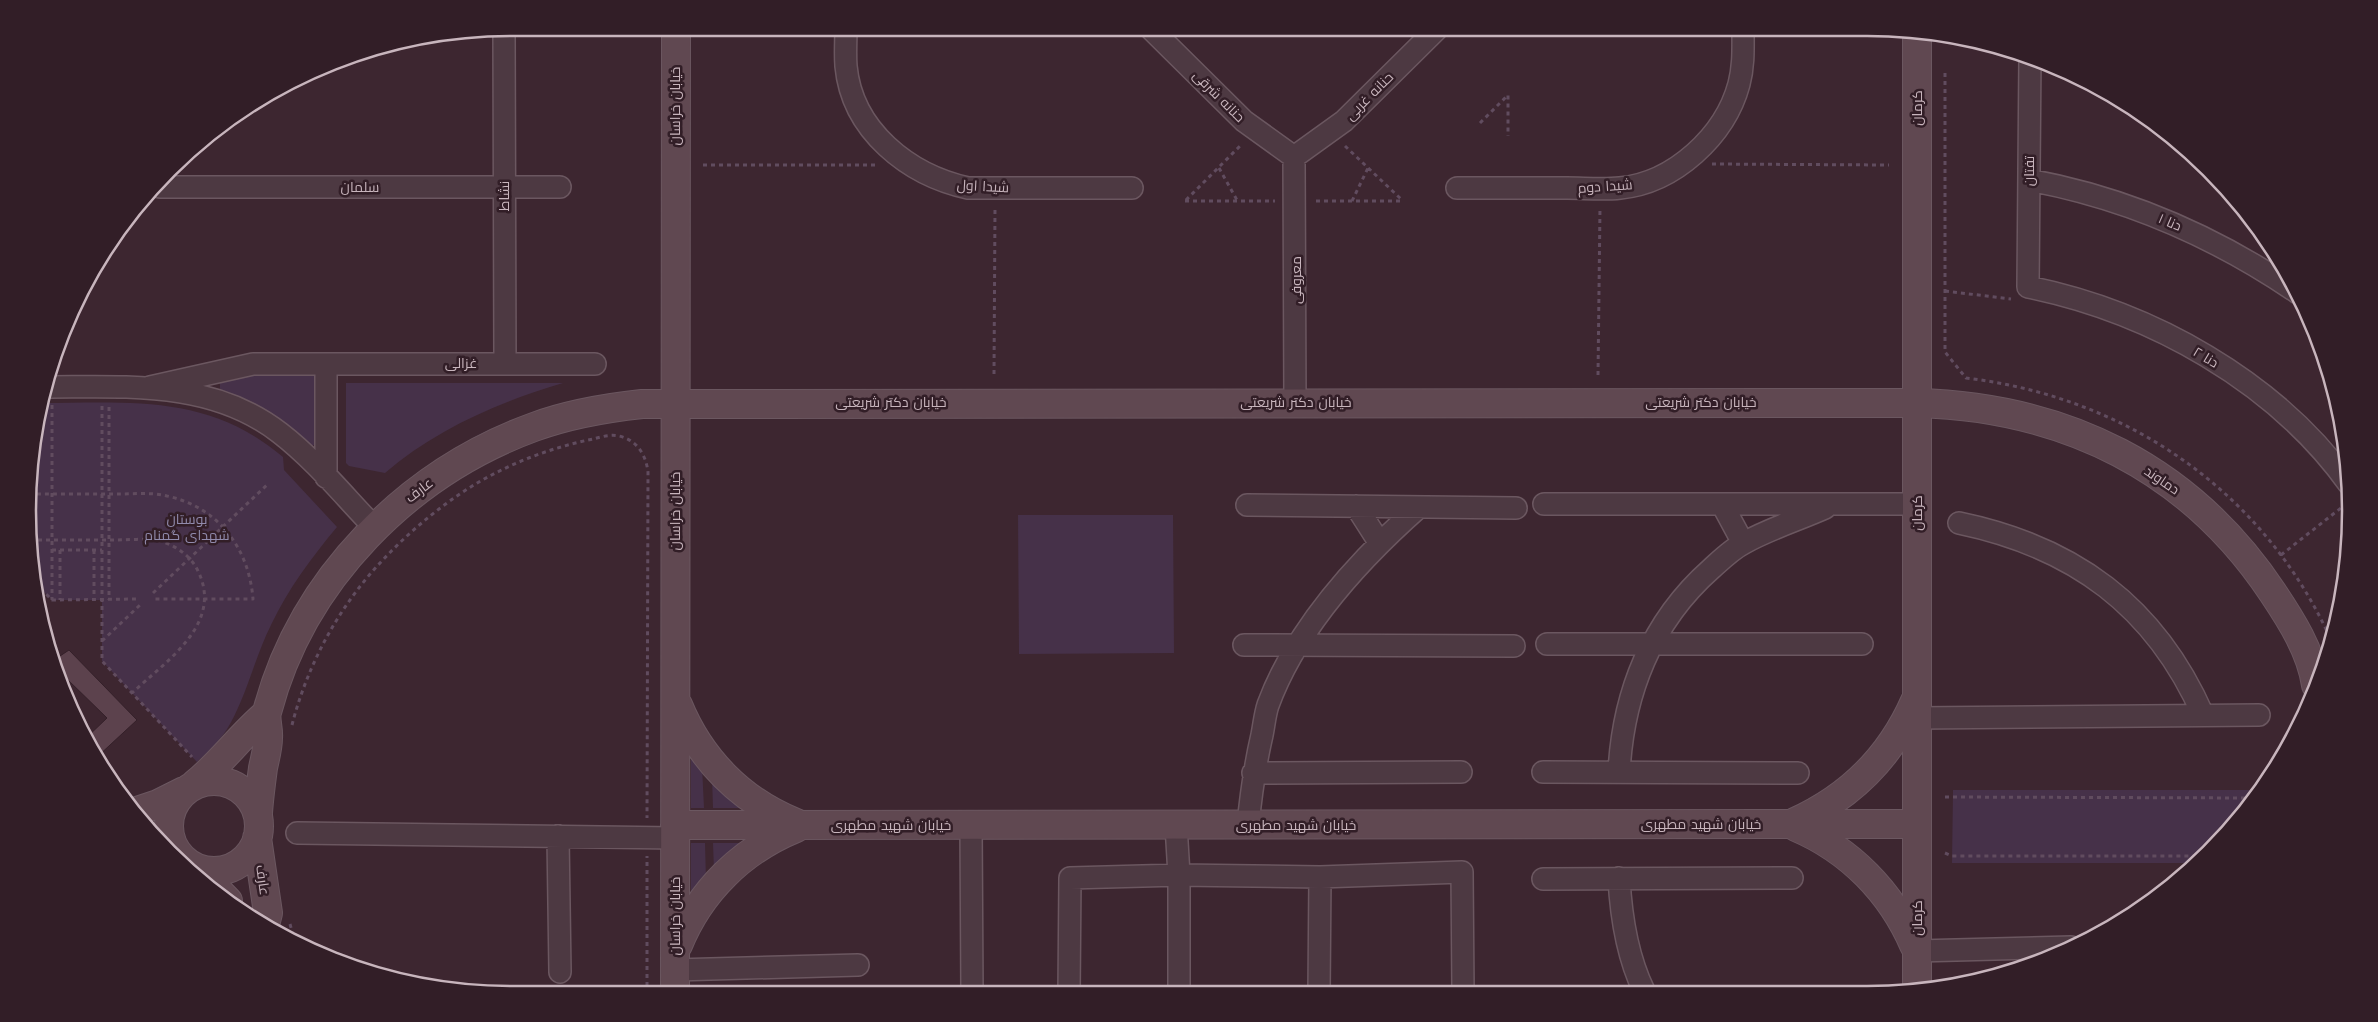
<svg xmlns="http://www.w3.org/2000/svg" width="2378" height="1022" font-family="'Work Sans',Cairo,sans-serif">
<rect width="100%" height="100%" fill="#3d2630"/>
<path fill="#463149" d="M 254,372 L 320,372 L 317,444 L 311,446 L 220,390 L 220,380 Z
M 346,383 L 563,383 C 499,402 436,429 385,473 L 349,466 L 346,463 Z
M 41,403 C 132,403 209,394 283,457 L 284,470 L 337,527 C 312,557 288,589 271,625 C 255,657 247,694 230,724 C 222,739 209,751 197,762 L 102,661 L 102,600 L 52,600 L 35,583 L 28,511 L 37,417 Z
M 1018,515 L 1173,515 L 1174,653 L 1019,654 Z
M 691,749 L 702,766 L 704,808 L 691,808 Z
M 712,777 L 753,808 L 713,808 Z
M 1953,790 L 2259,790 L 2191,863 L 1952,863 Z
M 691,843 L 705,843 L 706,880 L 691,902 Z
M 713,843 L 753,843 L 714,871 Z"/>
<path fill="#5c424d" stroke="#342029" d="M 69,650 L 137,720 L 96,758 L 85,739 L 107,718 L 68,680 L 61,686 L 52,655 L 54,660 Z"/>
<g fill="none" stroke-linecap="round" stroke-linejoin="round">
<defs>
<path id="street" d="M 846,28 C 846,40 845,53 846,66 C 852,131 909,175 968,188 L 1132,188
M 1150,28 L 1244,121 L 1294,157
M 504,29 L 505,363
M 2030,56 L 2028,287 C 2151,312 2275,381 2349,484
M 1294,157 L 1295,402
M 1294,157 L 1344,121 L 1438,28
M 2029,180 C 2127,198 2216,237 2298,293
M 160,187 L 560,187
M 1457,188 C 1493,188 1530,188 1567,188 C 1584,188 1602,190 1620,188 C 1674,183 1725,136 1739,84 C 1744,65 1743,47 1743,28
M 46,387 C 127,387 212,380 280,433 C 315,460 344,496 375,528
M 150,387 L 253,364 L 595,364
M 326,477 L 326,364
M 1544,504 L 1917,504
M 1722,504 L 1743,543
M 1247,505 L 1516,508
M 1356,506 L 1379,542
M 1959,523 C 2074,547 2155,606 2203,715
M 1547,644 L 1862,644
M 1244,645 L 1514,646
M 1917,718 L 2259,715
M 1543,772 L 1798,773
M 1619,772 C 1623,694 1651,622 1711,569 C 1721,560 1732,549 1744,543 C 1769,529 1798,520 1825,508
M 1253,773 L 1461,772
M 971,825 L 972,993
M 1176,825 L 1179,875 L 1320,877 L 1462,872 L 1463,992
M 1248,825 C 1251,794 1255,765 1262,735 C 1264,725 1265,714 1268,705 C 1296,629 1359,560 1419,507
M 297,833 L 675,838
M 558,836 L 560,972
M 1619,878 C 1621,917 1627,956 1644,991
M 1543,879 L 1792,878
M 1917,951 L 2071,947
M 675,970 L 858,965
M 1319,992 L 1320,877
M 1069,993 L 1070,878 L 1179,875 L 1179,993"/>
<path id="secondary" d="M 678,705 C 700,759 741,801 796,823
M169 826a45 45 0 1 1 90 0a45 45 0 1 1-90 0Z
M 195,784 C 221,763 240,736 266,714
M 134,812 L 158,804 L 184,791
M 258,813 C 259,798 261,783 263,768 C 265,758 268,748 268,738 C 269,729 265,720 267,712 C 302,579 408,473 534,427 C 569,414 605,408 642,404 L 1917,403 C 2065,407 2190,468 2273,593 C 2291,620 2311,651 2316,685
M 1795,822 C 1850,797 1891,756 1915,701
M 675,825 L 1917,824
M 1796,827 C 1850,850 1891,892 1914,945
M 257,838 L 268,913 L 266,921
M 195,867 L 228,901
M 678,945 C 700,891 742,850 796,828
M 1917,990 L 1917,36
M 675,994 L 676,28"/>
</defs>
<use href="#street" stroke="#6b5760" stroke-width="24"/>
<use href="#secondary" stroke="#6b5760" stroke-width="30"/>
<path stroke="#614c5f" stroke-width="3" stroke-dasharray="4 4" stroke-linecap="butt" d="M 1945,73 L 1945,352 L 1966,378 C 2126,397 2264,491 2331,640
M 1480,123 L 1508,95 L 1508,136
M 1345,146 L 1402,200
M 1712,164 L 1889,165
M 703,165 L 878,165
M 1219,168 L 1237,200
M 1186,200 L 1242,144
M 1185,201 L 1275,201
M 1316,201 L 1402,201
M 1352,201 L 1368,168
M 1945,291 L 2011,299
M 994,374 L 995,208
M 1598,375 L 1600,207
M 52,405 L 52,600
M 102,406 L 102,661 L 192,757
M 109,407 L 109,600
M 29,494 C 58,494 88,494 117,494 C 133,494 151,492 167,496 C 218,507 249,548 253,599 L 155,599
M 30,540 C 58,540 86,540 114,540 C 129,540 145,538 160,541 C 175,545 191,556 198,571 C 224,624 166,661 132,693
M 52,550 L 102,550
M 60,550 L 60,600
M 94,550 L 94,600
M 2281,555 L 2346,504
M 35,583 L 52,600 L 138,599
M 153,593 L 268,484
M 102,641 L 140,605
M 292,725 C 307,666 338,608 380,563 C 402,539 427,517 454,498 C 495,469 544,449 593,439 C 601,437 610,434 619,436 C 637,440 646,455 648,472 L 647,818
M 1945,797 L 2252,798
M 1945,853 L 1952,856 L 2198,856
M 290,924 L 293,935
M 647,994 L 647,856"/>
<use href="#street" stroke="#4d3942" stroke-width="21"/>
<use href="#secondary" stroke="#604851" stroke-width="28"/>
</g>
<g text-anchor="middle" stroke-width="5" stroke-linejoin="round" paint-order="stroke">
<g font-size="14" fill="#c8b5bd" stroke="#321e27">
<text transform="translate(1219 96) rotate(45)" y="5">حنانه شرقی</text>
<text transform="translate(1369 96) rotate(-45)" y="5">حنانه غربی</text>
<text transform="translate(675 106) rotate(-90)" y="5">خیابان خراسان</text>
<text transform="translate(1917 108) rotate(-90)" y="5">کرمان</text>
<text transform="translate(2029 171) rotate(-90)" y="5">تفتان</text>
<text transform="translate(983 186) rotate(3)" y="5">شیدا اول</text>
<text transform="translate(1605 186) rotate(-4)" y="5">شیدا دوم</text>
<text x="360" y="192">سلمان</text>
<text transform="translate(504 196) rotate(-90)" y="5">نشاط</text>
<text transform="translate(2170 222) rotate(23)" y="5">دنا ۱</text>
<text transform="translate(1296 280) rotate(-90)" y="5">معروفی</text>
<text transform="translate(2206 357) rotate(31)" y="5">دنا ۲</text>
<text x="461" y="368">غزالی</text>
<text x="891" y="407">خیابان دکتر شریعتی</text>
<text x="1296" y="407">خیابان دکتر شریعتی</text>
<text x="1701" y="407">خیابان دکتر شریعتی</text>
<text transform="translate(2162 480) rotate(34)" y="5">دماوند</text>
<text transform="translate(419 490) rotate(-38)" y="5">عارف</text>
<text transform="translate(675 511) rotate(-90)" y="5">خیابان خراسان</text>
<text transform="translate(1917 513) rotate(-90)" y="5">کرمان</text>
<text x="1701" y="829">خیابان شهید مطهری</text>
<text x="891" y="830">خیابان شهید مطهری</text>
<text x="1296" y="830">خیابان شهید مطهری</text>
<text transform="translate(263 880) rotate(82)" y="5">عارف</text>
<text transform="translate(675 916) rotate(-90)" y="5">خیابان خراسان</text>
<text transform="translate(1917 918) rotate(-90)" y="5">کرمان</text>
</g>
<g font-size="14" fill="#918bad" stroke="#321e27">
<text x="187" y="524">بوستان<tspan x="187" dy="16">شهدای گمنام</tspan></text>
</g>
</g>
<path d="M0 0H2378V1022H0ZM511 36H1867A475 475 0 0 1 2342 511V511A475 475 0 0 1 1867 986H511A475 475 0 0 1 36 511V511A475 475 0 0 1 511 36Z" fill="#321e27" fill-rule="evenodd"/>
<path fill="none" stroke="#c8b5bd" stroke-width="2.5" d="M511 36H1867A475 475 0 0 1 2342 511V511A475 475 0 0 1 1867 986H511A475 475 0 0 1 36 511V511A475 475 0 0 1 511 36Z"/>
</svg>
